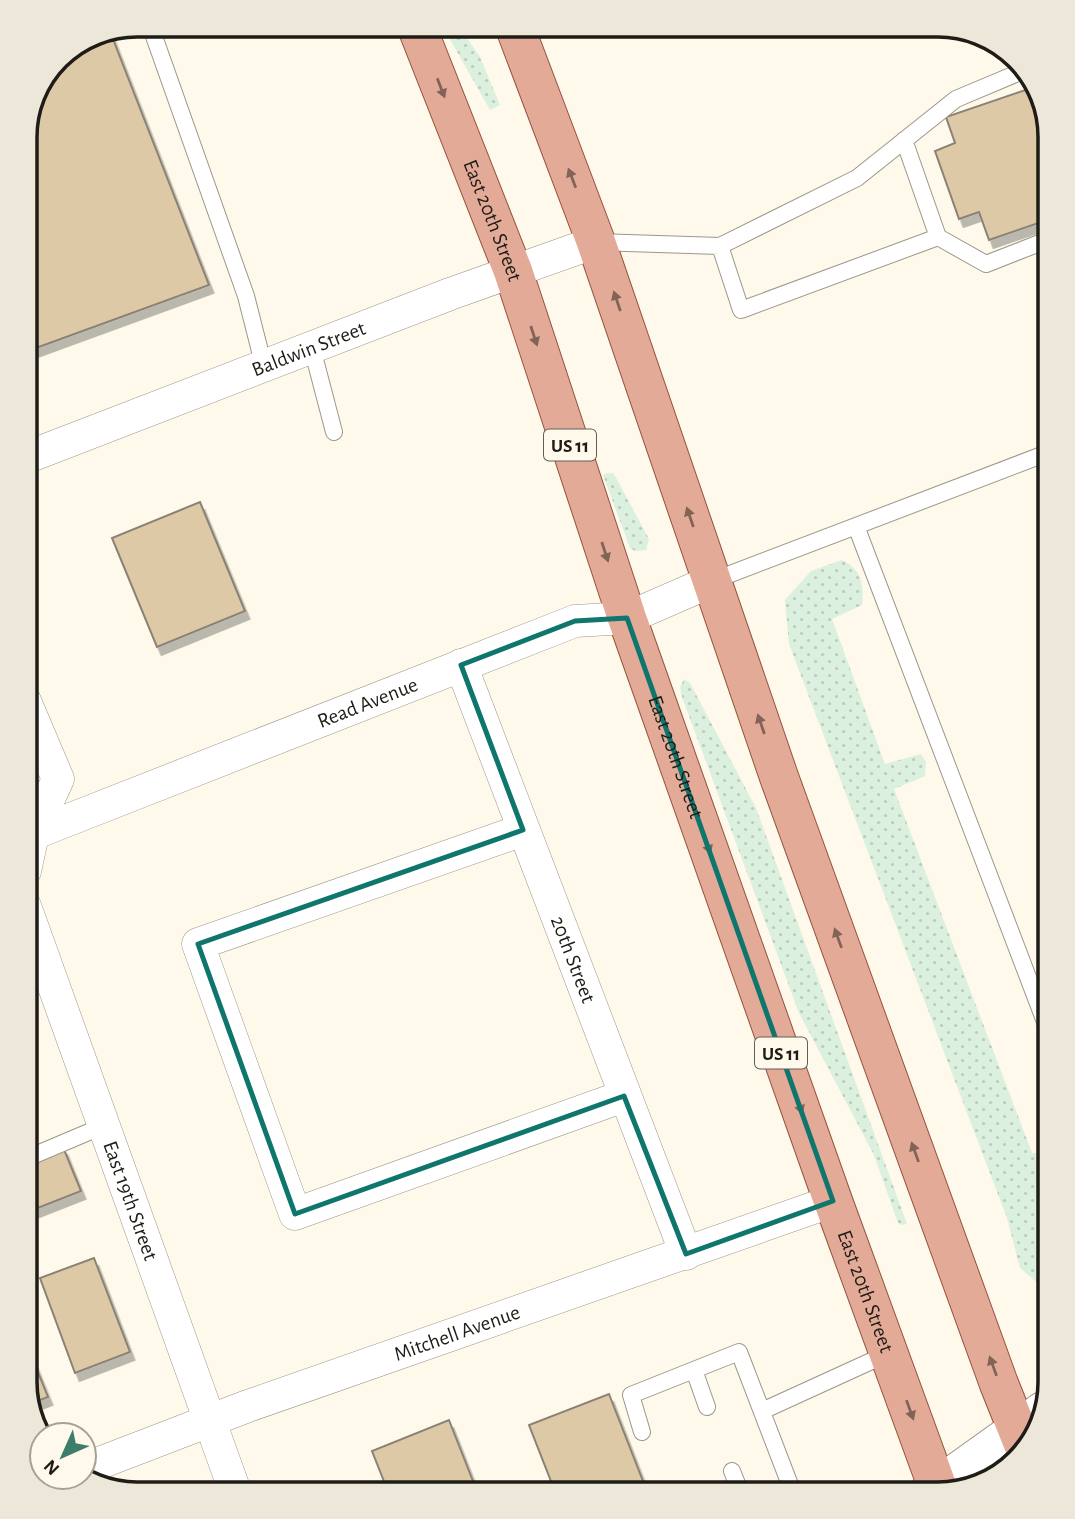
<svg xmlns="http://www.w3.org/2000/svg" width="1075" height="1519" font-family="'Alegreya Sans',sans-serif">
<defs>
<pattern id="grass-dots" width="8" height="8" patternUnits="userSpaceOnUse" patternTransform="scale(1.75)"><rect width="8" height="8" fill="#dbf0de"/><path d="M2 2h.1M6 6h.1" fill="none" stroke="#bccdbe" stroke-width="1.8" stroke-linecap="round"/></pattern>
<filter id="shadow"><feDropShadow dx="4.5" dy="8" stdDeviation="0" flood-color="#0004"/></filter>
</defs>
<rect width="100%" height="100%" fill="#fef9ea"/>
<path fill="url(#grass-dots)" d="M 442,25 L 458,25 L 480,57 L 500,105 L 490,110 Z
M 607,473 L 614,474 L 649,539 L 646,550 L 635,551 L 630,548 L 606,483 L 603,475 Z
M 842,560 C 862,570 864,584 862,605 L 832,619 L 885,764 L 921,754 L 926,762 L 925,776 L 894,789 L 1032,1153 L 1050,1153 L 1050,1294 L 1020,1268 L 1007,1218 L 789,644 L 785,600 L 811,571 Z
M 684,679 L 690,683 L 756,808 L 907,1224 L 900,1225 L 898,1223 L 874,1155 L 799,1013 L 682,697 L 680,687 Z"/>
<path fill="#dec9a7" stroke="#8a8276" stroke-width="2" filter="url(#shadow)" d="M 111,34 L 209,285 L 25,352 L 25,129 L 62,53 Z
M 1037,86 L 1050,137 L 1050,219 L 989,240 L 979,212 L 959,219 L 935,151 L 955,143 L 946,117 Z
M 200,502 L 245,611 L 157,647 L 112,538 Z
M 63,1147 L 81,1191 L 25,1213 L 25,1163 Z
M 94,1258 L 130,1352 L 75,1373 L 40,1278 Z
M 25,1340 L 48,1397 L 30,1404 L 24,1382 Z
M 609,1394 L 648,1494 L 556,1494 L 529,1425 Z
M 449,1420 L 478,1494 L 389,1494 L 372,1451 Z"/>
<g fill="none" stroke-linecap="round" stroke-linejoin="round">
<defs>
<path id="lane" d="M 150,25 L 246,296 L 264,367
M 904,140 L 938,237
M 596,242 L 720,246 L 741,310 L 938,237 L 986,264 L 1050,239
M 720,246 L 857,178 L 956,99 L 1025,70
M 312,348 L 334,432
M 856,526 L 1050,1035
M 712,581 L 1050,452
M 25,1159 L 103,1126
M 694,1370 L 707,1407
M 762,1411 L 889,1353
M 642,1432 L 631,1395 L 739,1352 L 792,1490 L 781,1494
M 732,1471 L 741,1494"/>
<g id="street">
<path id="s1" d="M 25,458 L 450,294 L 596,242"/>
<path id="s2" d="M 461,665 L 686,1254"/>
<path d="M 523,830 L 198,944 L 295,1214 L 624,1096"/>
<path id="s3" d="M 25,837 L 575,621 L 627,618 L 712,581"/>
<path d="M 25,871 L 33,834 L 58,779 L 25,701"/>
<path id="s4" d="M 25,906 L 236,1494"/>
<path id="s5" d="M 84,1469 L 248,1406 L 833,1201"/>
</g>
<path id="secondary" d="M 927,1494 L 1043,1411"/>
<g id="primary">
<path id="s6" d="M 416,25 L 513,271 L 627,618 L 833,1201 L 940,1494"/>
<path d="M 514,25 L 596,242 L 779,777 L 999,1384 L 1025,1449"/>
</g>
</defs>
<use href="#lane" stroke="#9c978a" stroke-width="18"/>
<use href="#street" stroke="#9c978a" stroke-width="33"/>
<use href="#secondary" stroke="#9c978a" stroke-width="40"/>
<use href="#primary" stroke="#93533e" stroke-width="40"/>
<use href="#lane" stroke="#fff" stroke-width="16"/>
<use href="#street" stroke="#fff" stroke-width="32"/>
<use href="#secondary" stroke="#fff" stroke-width="38"/>
<use href="#primary" stroke="#e4aa98" stroke-width="38"/>
</g>
<defs><path id="oneway-solid" d="M-6-.8H1V-3.2L6.5 0L1 3.2V.8H-6Z" transform="scale(1.75)"/></defs>
<g fill="#816357">
<use href="#oneway-solid" transform="translate(441 88) rotate(69)"/>
<use href="#oneway-solid" transform="translate(572 178) rotate(-111)"/>
<use href="#oneway-solid" transform="translate(617 301) rotate(-109)"/>
<use href="#oneway-solid" transform="translate(534 336) rotate(72)"/>
<use href="#oneway-solid" transform="translate(690 517) rotate(-109)"/>
<use href="#oneway-solid" transform="translate(605 552) rotate(72)"/>
<use href="#oneway-solid" transform="translate(761 724) rotate(-109)"/>
<use href="#oneway-solid" transform="translate(707 844) rotate(70)"/>
<use href="#oneway-solid" transform="translate(838 938) rotate(-110)"/>
<use href="#oneway-solid" transform="translate(799 1104) rotate(71)"/>
<use href="#oneway-solid" transform="translate(915 1152) rotate(-110)"/>
<use href="#oneway-solid" transform="translate(993 1366) rotate(-110)"/>
<use href="#oneway-solid" transform="translate(910 1410) rotate(70)"/>
</g>
<path fill="none" stroke="#0f766e" stroke-width="5" stroke-linejoin="round" d="M 627,618 L 833,1201 L 686,1254 L 624,1096 L 295,1214 L 198,944 L 523,830 L 461,665 L 575,621 Z"/>
<g text-anchor="middle" stroke-width="7" stroke-linejoin="round" paint-order="stroke">
<g fill="#fef9ea" stroke="#615e56" stroke-width="2">
<rect x="544" y="429.5" width="52" height="31" rx="5"/>
<rect x="755" y="1037.5" width="52" height="31" rx="5"/>
</g>
<g font-size="19" font-weight="bold" fill="#1e1c16">
<text x="570" y="452">US 11</text>
<text x="781" y="1060">US 11</text>
</g>
<g font-size="21" fill="#1e1c16" stroke="#fef9ea">
<text dy="7" stroke="none"><textPath href="#s6" startOffset="210">East 20th Street</textPath></text>
<text dy="7" stroke="none"><textPath href="#s1" startOffset="304">Baldwin Street</textPath></text>
<text dy="7" stroke="none"><textPath href="#s3" startOffset="368">Read Avenue</textPath></text>
<text dy="7" stroke="none"><textPath href="#s6" startOffset="777">East 20th Street</textPath></text>
<text dy="7" stroke="none"><textPath href="#s2" startOffset="315">20th Street</textPath></text>
<text dy="7" stroke="none"><textPath href="#s4" startOffset="313">East 19th Street</textPath></text>
<text dy="7" stroke="none"><textPath href="#s6" startOffset="1344">East 20th Street</textPath></text>
<text dy="7" stroke="none"><textPath href="#s5" startOffset="397">Mitchell Avenue</textPath></text>
</g>
</g>
<path d="M0 0H1075V1519H0ZM137 37H938A100 100 0 0 1 1038 137V1382A100 100 0 0 1 938 1482H137A100 100 0 0 1 37 1382V137A100 100 0 0 1 137 37Z" fill="#ece7d9" fill-rule="evenodd"/>
<path fill="none" stroke="#1e1c16" stroke-width="3.5" d="M137 37H938A100 100 0 0 1 1038 137V1382A100 100 0 0 1 938 1482H137A100 100 0 0 1 37 1382V137A100 100 0 0 1 137 37Z"/>
<g transform="translate(63 1456) rotate(225)"><circle r="33" fill="#fef9ea" stroke="#a4a195" stroke-width="2"/>
<path d="M0-5L12 26L0 18L-12 26Z" fill="#3d7d6b"/>
<text y="-10" font-size="19" font-weight="bold" text-anchor="middle" fill="#1e1c16">N</text>
</g>
</svg>
